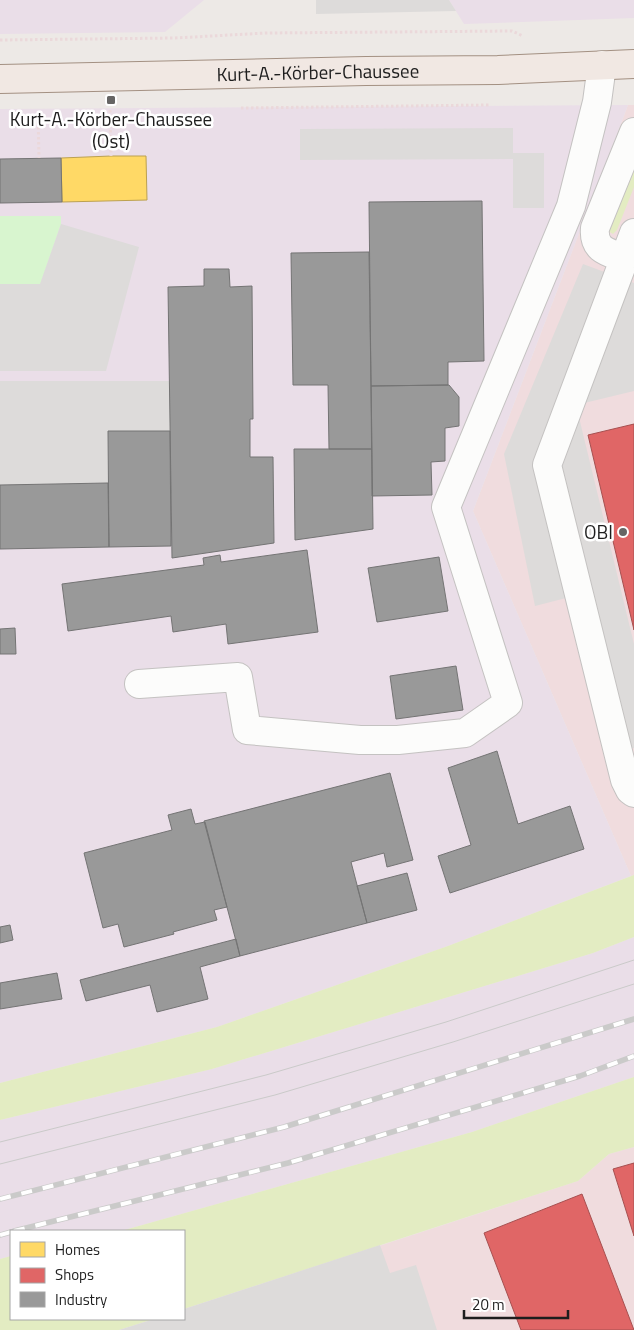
<svg xmlns="http://www.w3.org/2000/svg" width="634" height="1330" font-family="'Titillium Web',sans-serif">
<rect width="100%" height="100%" fill="#ede9e6"/>
<path fill="#f0dcde" d="M 628,105 L 634,105 L 634,875 L 631,876 L 473,511 Z
M 634,1147 L 634,1330 L 120,1330 L 184,1319 L 296,1273 L 578,1181 L 609,1154 Z"/>
<path fill="#eadee8" d="M 0,0 L 204,0 L 165,32 L 0,34 Z
M 449,0 L 634,0 L 634,18 L 464,24 Z
M 628,105 L 473,511 L 631,876 L 448,946 L 217,1027 L 0,1083 L 0,109 Z
M 634,937 L 634,1077 L 472,1132 L 121,1231 L 11,1231 L 11,1256 L 0,1259 L 0,1120 L 212,1069 L 593,953 Z"/>
<path fill="#e3ecc2" d="M 634,161 L 634,187 L 617,230 L 613,234 L 608,231 Z
M 634,875 L 634,937 L 593,953 L 212,1069 L 0,1120 L 0,1083 L 217,1027 L 448,946 Z
M 634,1077 L 634,1147 L 609,1154 L 578,1181 L 184,1309 L 184,1231 L 121,1231 L 472,1132 Z
M 11,1256 L 11,1319 L 154,1319 L 119,1330 L 0,1330 L 0,1259 Z"/>
<path fill="#d8f5cf" d="M 0,216 L 61,216 L 61,224 L 40,285 L 0,284 Z"/>
<path fill="#dddbda" d="M 316,0 L 449,0 L 456,11 L 316,14 Z
M 513,128 L 513,153 L 544,153 L 544,208 L 513,208 L 513,159 L 300,160 L 300,129 Z
M 61,224 L 139,247 L 106,371 L 0,371 L 0,284 L 40,284 Z
M 583,264 L 634,283 L 634,391 L 576,405 L 634,644 L 634,748 L 610,753 L 570,597 L 535,606 L 504,454 Z
M 0,381 L 170,381 L 170,431 L 108,431 L 108,483 L 0,485 Z
M 380,1245 L 390,1273 L 416,1265 L 437,1330 L 119,1330 L 154,1319 L 184,1319 L 184,1309 Z"/>
<path fill="#ffd966" stroke="#bca150" d="M 111,156 L 146,156 L 147,200 L 62,202 L 61,158 Z"/>
<path fill="#e06666" stroke="#a65050" d="M 634,424 L 634,630 L 588,435 Z
M 634,1163 L 634,1236 L 613,1169 Z
M 582,1194 L 634,1330 L 521,1330 L 484,1233 Z"/>
<path fill="#999" stroke="#747474" d="M 61,158 L 62,202 L 0,203 L 0,159 Z
M 482,201 L 484,361 L 448,362 L 448,385 L 371,386 L 369,202 Z
M 369,252 L 372,449 L 329,449 L 328,385 L 293,385 L 291,253 Z
M 204,269 L 229,269 L 230,287 L 252,286 L 253,419 L 250,419 L 250,457 L 273,457 L 274,543 L 172,558 L 168,287 L 204,286 Z
M 449,385 L 459,397 L 459,426 L 445,428 L 445,461 L 431,462 L 432,495 L 372,496 L 371,386 Z
M 108,431 L 170,431 L 171,546 L 109,547 Z
M 294,449 L 372,449 L 373,529 L 295,540 Z
M 108,483 L 109,547 L 0,549 L 0,485 Z
M 307,550 L 318,632 L 228,644 L 226,624 L 173,632 L 171,616 L 68,631 L 62,584 L 204,565 L 203,558 L 220,555 L 221,562 Z
M 439,557 L 448,611 L 377,622 L 368,568 Z
M 15,628 L 16,654 L 0,654 L 0,629 Z
M 456,666 L 463,710 L 396,719 L 390,676 Z
M 497,751 L 518,824 L 570,806 L 584,849 L 450,893 L 438,856 L 471,845 L 448,768 Z
M 390,773 L 413,860 L 387,867 L 384,853 L 351,862 L 367,923 L 240,956 L 204,821 Z
M 191,809 L 195,824 L 205,822 L 227,907 L 214,910 L 217,920 L 173,932 L 174,934 L 124,947 L 118,924 L 103,928 L 84,853 L 172,830 L 168,815 Z
M 407,873 L 417,910 L 367,923 L 357,886 Z
M 10,925 L 13,940 L 0,943 L 0,927 Z
M 236,939 L 240,956 L 200,967 L 208,999 L 157,1012 L 150,985 L 86,1001 L 80,980 Z
M 57,973 L 62,999 L 0,1009 L 0,983 Z"/>
<g fill="none" stroke-linecap="round" stroke-linejoin="round">
<defs>
<path id="minor" d="M 634,233 L 547,465 L 625,780 L 630,790 L 634,793
M 624,258 C 606,252 593,249 595,228 L 634,132
M 139,684 L 238,677 L 247,730 L 360,740 L 398,740 L 465,733 L 508,703 L 446,507 L 571,206 L 597,102 L 602,65"/>
<g id="major">
<path id="s1" d="M 0,79 L 366,71 L 498,70 L 634,64"/>
</g>
</defs>
<use href="#minor" stroke="#c4c2c1" stroke-width="30"/>
<use href="#major" stroke="#a39082" stroke-width="30"/>
<path stroke="#ebd8da" stroke-width="3" stroke-dasharray="2.5 2.5" stroke-linecap="butt" d="M 0,40 L 175,38 L 266,33 L 512,31 L 523,36
M 241,108 L 489,105
M 110,110 L 111,156
M 38,112 L 39,158"/>
<use href="#minor" stroke="#fcfcfb" stroke-width="28"/>
<use href="#major" stroke="#f1e8e3" stroke-width="28"/>
<path stroke="#cacac9" stroke-width="1" d="M 0,1142 L 266,1075 L 446,1022 L 634,960
M 0,1164 L 275,1095 L 453,1042 L 634,984"/>
<defs>
<path id="rail" d="M 0,1199 L 284,1127 L 634,1019
M 14,1231 L 288,1163 L 580,1076 L 634,1056
M 0,1235 L 11,1232"/>
</defs>
<use href="#rail" stroke="#cacac9" stroke-width="5.5"/>
<use href="#rail" stroke="#fff" stroke-width="4" stroke-dasharray="11" stroke-linecap="butt"/>
</g>
<g fill="#666564" stroke="#fff" stroke-width="2">
<rect x="106" y="95" width="10" height="10" rx="2.5"/>
<circle cx="623" cy="532" r="5"/>
</g>
<g text-anchor="middle" stroke-width="5" stroke-linejoin="round" paint-order="stroke">
<g font-size="19" fill="#1e1e1e" stroke="#fff">
<text dy="7" stroke="none"><textPath href="#s1" startOffset="318">Kurt-A.-Körber-Chaussee</textPath></text>
</g>
<g font-size="19" fill="#1e1e1e" stroke="#fff">
<text x="111" y="126">Kurt-A.-Körber-Chaussee<tspan x="111" dy="22">(Ost)</tspan></text>
<text x="613" y="539" text-anchor="end">OBI</text>
</g>
</g>
<rect x="10" y="1230" width="175" height="90" fill="#ffffff" stroke="#a5a5a5"/>
<rect x="20" y="1242" width="25" height="15" fill="#ffd966" stroke="#a5a5a5"/>
<text x="55" y="1255" font-size="15" fill="#1e1e1e">Homes</text>
<rect x="20" y="1268" width="25" height="15" fill="#e06666" stroke="#a5a5a5"/>
<text x="55" y="1280" font-size="15" fill="#1e1e1e">Shops</text>
<rect x="20" y="1292" width="25" height="15" fill="#999999" stroke="#a5a5a5"/>
<text x="55" y="1305" font-size="15" fill="#1e1e1e">Industry</text>
<path d="M464 1310v8h104v-8" fill="none" stroke="#1e1e1e" stroke-width="2.5"/>
<text x="472" y="1310" font-size="15" fill="#1e1e1e" stroke="#ffffff" stroke-width="4" paint-order="stroke">20 m</text>
</svg>
